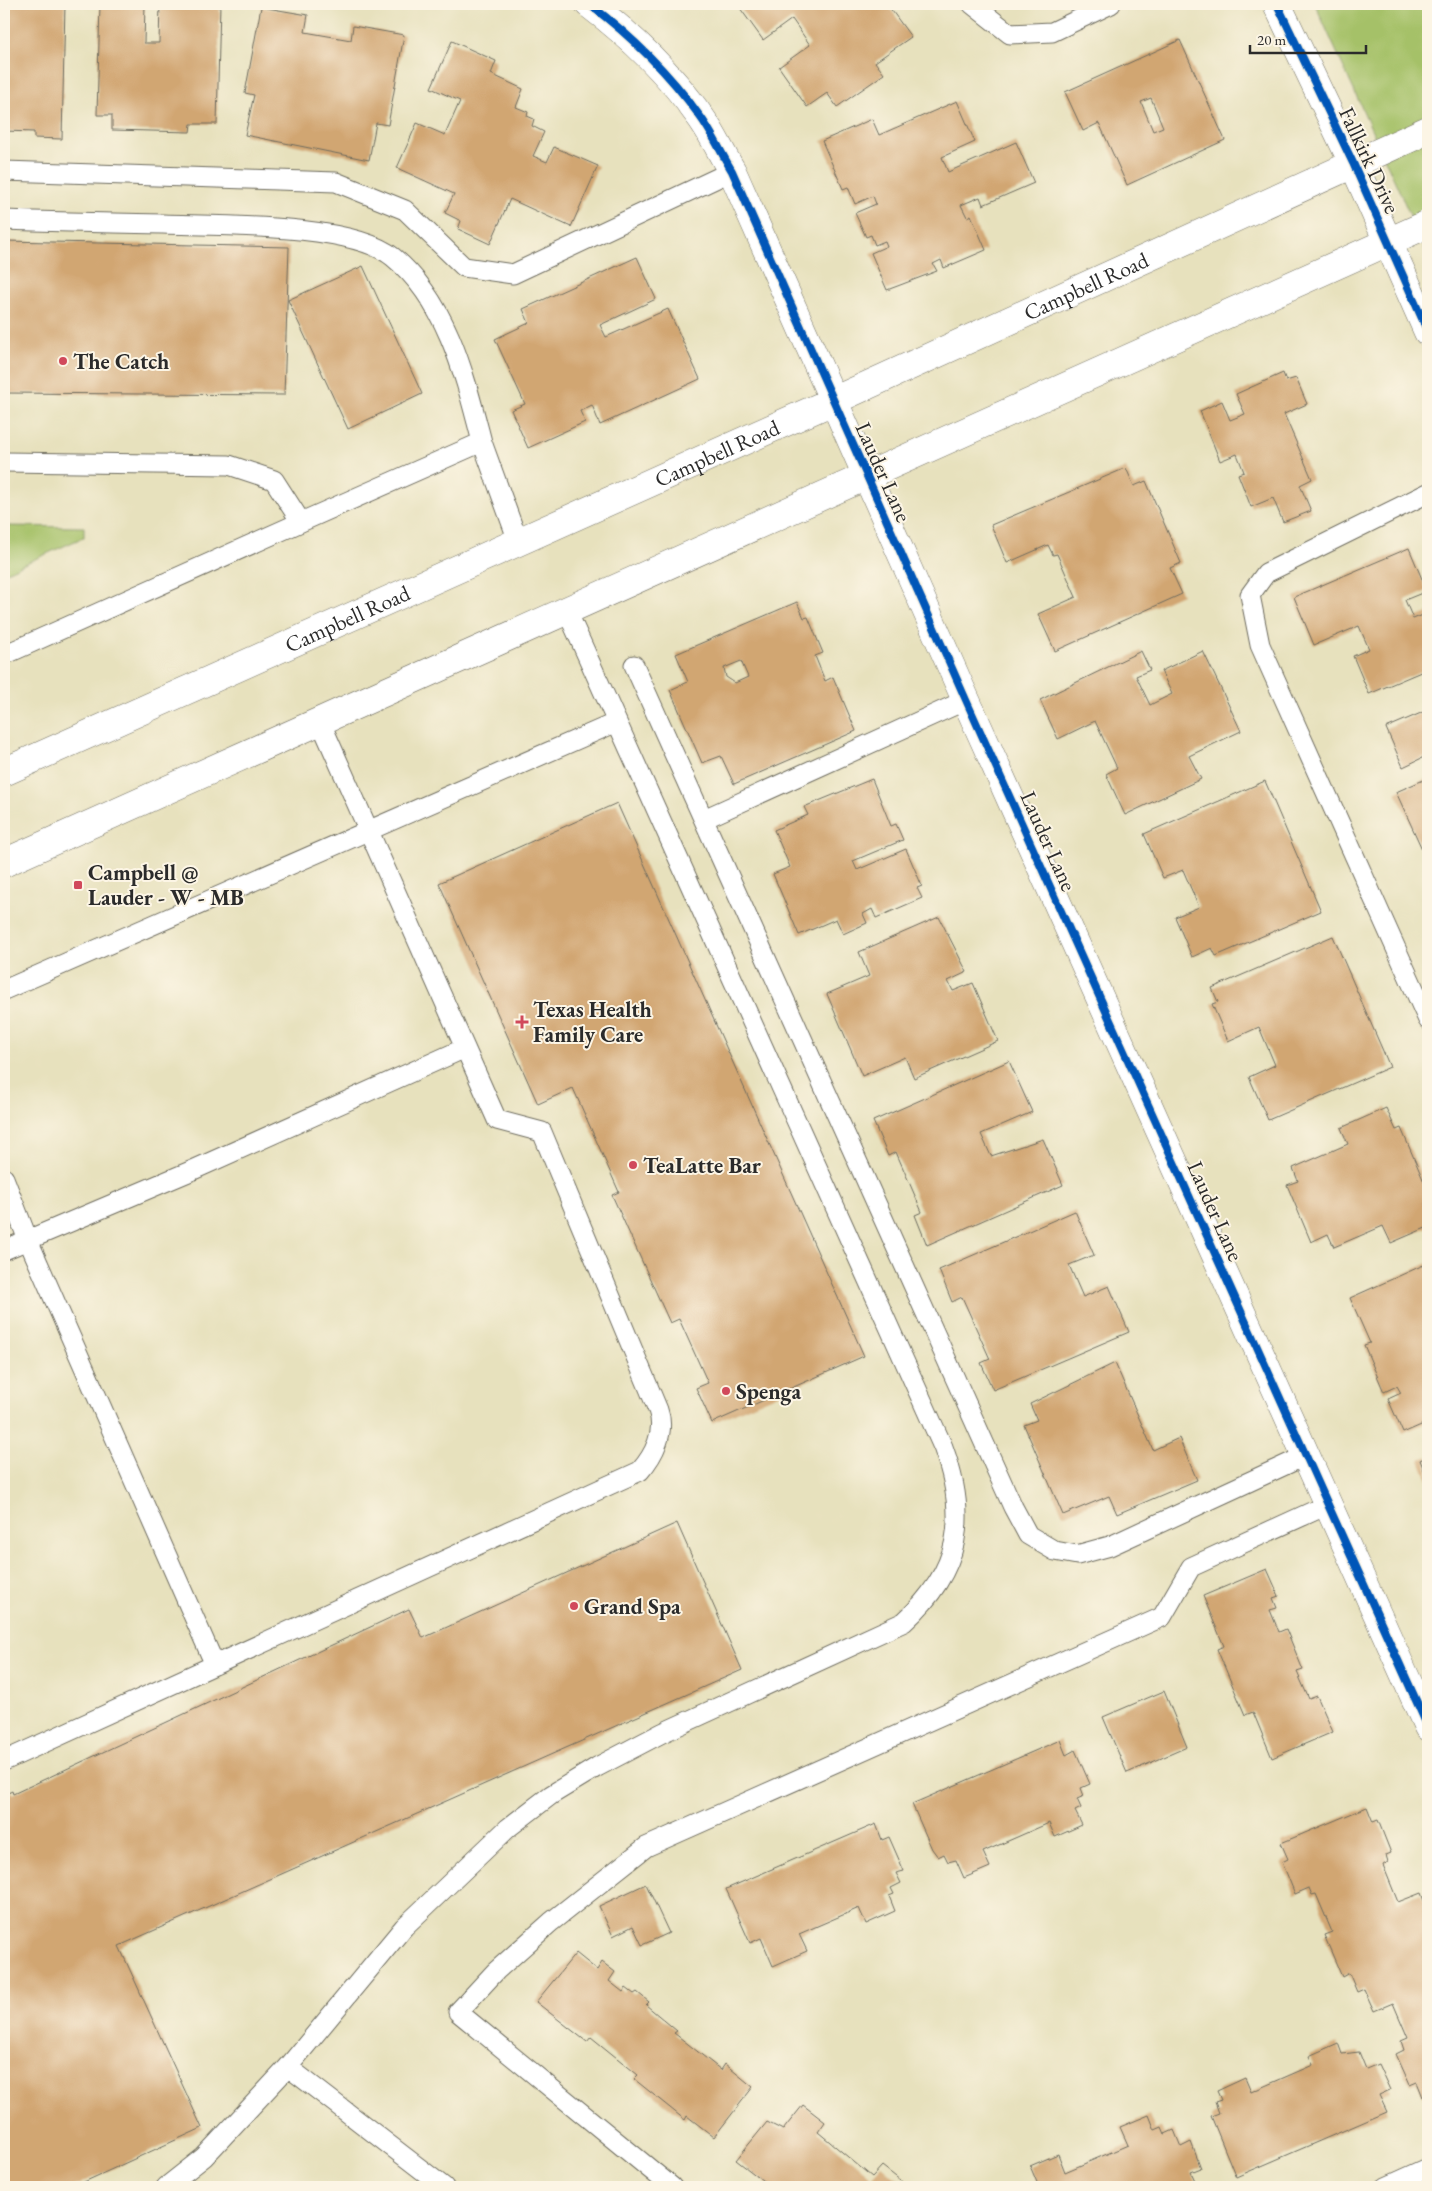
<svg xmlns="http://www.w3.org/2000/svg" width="1432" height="2191" font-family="'EB Garamond',serif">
<rect width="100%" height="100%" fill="#fcf5e5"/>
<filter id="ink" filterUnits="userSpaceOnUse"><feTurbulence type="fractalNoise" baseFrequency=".02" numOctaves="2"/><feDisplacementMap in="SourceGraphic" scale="10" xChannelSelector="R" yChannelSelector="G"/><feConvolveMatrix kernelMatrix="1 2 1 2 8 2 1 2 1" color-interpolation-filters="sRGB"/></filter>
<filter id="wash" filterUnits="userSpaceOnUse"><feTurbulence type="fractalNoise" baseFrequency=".0096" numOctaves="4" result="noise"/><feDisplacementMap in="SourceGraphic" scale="20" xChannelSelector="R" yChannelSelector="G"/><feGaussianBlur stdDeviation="1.12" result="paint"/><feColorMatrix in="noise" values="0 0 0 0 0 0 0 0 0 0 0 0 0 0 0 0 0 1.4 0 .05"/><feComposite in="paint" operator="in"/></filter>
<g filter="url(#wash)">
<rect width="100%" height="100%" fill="#e7e1bd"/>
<path fill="#a5c168" stroke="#68764a" d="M 1315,4 L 1428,4 L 1428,255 Z
M 4,526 L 84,527 L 84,537 L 4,573 Z"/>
<g id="blocks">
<path fill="#d1a672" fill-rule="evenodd" d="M 4,4 L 65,4 L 62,139 L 34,138 L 34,132 L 4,131 Z
M 100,4 L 145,4 L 144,43 L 159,43 L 160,4 L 220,4 L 217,124 L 191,124 L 190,132 L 112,130 L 112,115 L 97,115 Z
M 737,4 L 887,4 L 911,37 L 875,62 L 884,74 L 837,107 L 827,93 L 807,107 L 779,67 L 810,45 L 792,19 L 763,40 Z
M 261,7 L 308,15 L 305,32 L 351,40 L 353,26 L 404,35 L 388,125 L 376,123 L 369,160 L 245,135 L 254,95 L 245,93 Z
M 1180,40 L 1225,140 L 1127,185 L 1099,123 L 1083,131 L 1065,92 ZM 1151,98 L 1163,127 L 1153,131 L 1141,102 Z
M 452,41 L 496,61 L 491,74 L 523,89 L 516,107 L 528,112 L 527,116 L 534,119 L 532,126 L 544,132 L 533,156 L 547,162 L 554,147 L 598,166 L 571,227 L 510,199 L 490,244 L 458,229 L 461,221 L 445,213 L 454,194 L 397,168 L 417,123 L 445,135 L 460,101 L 431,88 Z
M 957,101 L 975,142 L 942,157 L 948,172 L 1016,142 L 1034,183 L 983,205 L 980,197 L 961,205 L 967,217 L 971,215 L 986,250 L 944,268 L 941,260 L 933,264 L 937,271 L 887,290 L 871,253 L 887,246 L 885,241 L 875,245 L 871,235 L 866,237 L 855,213 L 876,204 L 873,196 L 855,204 L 848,187 L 843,189 L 822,141 L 872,119 L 879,135 Z
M 4,241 L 289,247 L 284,395 L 4,393 Z
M 637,257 L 656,299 L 600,325 L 606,337 L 668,309 L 700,379 L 600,425 L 592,405 L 580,411 L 585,422 L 528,448 L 511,410 L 525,404 L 495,339 L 529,323 L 523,309 Z
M 363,266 L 422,394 L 348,429 L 288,300 Z
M 1283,373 L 1286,381 L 1296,378 L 1307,404 L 1284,414 L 1312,479 L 1300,485 L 1311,511 L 1283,522 L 1273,498 L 1251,507 L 1238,474 L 1244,472 L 1237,454 L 1220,461 L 1200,411 L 1222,401 L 1230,420 L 1245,414 L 1236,394 Z
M 1126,468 L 1134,486 L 1146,481 L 1181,563 L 1170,568 L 1182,594 L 1055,651 L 1038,614 L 1076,597 L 1057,554 L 1053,555 L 1048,545 L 1007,563 L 991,525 Z
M 1409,548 L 1427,591 L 1405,600 L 1413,619 L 1428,613 L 1428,669 L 1369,694 L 1353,656 L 1369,649 L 1359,626 L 1314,645 L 1294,597 Z
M 797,602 L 804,618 L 808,617 L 823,653 L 815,656 L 825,681 L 833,677 L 856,731 L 734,784 L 721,756 L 702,763 L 670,690 L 688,682 L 676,654 ZM 741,661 L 748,677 L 735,683 L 726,677 L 724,668 Z
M 1141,651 L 1150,670 L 1136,676 L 1150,705 L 1172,694 L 1161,671 L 1203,651 L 1241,731 L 1189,756 L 1201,779 L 1125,815 L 1106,774 L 1117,768 L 1095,721 L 1058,739 L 1040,700 Z
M 1428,710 L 1428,767 L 1424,757 L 1403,767 L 1386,728 Z
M 1428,778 L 1428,846 L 1422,849 L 1396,792 Z
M 872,779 L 891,826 L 896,824 L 903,840 L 853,861 L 857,870 L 906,849 L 922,886 L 917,888 L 922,898 L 876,918 L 872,909 L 863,914 L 867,923 L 843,934 L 836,919 L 799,935 L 773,874 L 790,867 L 774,830 L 808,815 L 804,807 Z
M 1265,781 L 1321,911 L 1216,956 L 1212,948 L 1192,957 L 1175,917 L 1199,907 L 1183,870 L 1163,878 L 1144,834 Z
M 617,803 L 864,1356 L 712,1423 L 696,1388 L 708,1383 L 679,1319 L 670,1323 L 612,1195 L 619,1192 L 573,1088 L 538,1104 L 439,883 Z
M 939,917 L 967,972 L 948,981 L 953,991 L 973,983 L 998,1041 L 914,1078 L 905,1057 L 862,1076 L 827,994 L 869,976 L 859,952 Z
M 1333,936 L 1390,1067 L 1268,1120 L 1249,1077 L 1275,1065 L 1259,1027 L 1228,1041 L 1212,1004 L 1218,1002 L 1212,988 Z
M 1009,1061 L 1032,1112 L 981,1134 L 991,1156 L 1043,1139 L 1063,1185 L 927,1245 L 915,1215 L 922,1212 L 896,1152 L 888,1156 L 873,1121 Z
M 1386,1108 L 1396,1130 L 1401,1128 L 1428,1191 L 1426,1200 L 1428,1227 L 1391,1243 L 1383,1226 L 1334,1247 L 1328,1234 L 1311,1242 L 1287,1185 L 1298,1181 L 1293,1168 L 1348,1144 L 1341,1128 Z
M 1075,1211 L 1094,1255 L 1069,1265 L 1083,1297 L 1109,1286 L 1129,1332 L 993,1390 L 981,1363 L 990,1359 L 962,1297 L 952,1302 L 939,1270 Z
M 1428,1263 L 1428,1422 L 1403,1433 L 1388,1399 L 1401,1393 L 1397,1386 L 1384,1392 L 1364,1345 L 1370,1343 L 1350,1298 Z
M 1115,1363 L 1153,1450 L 1179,1438 L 1197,1480 L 1117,1514 L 1109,1496 L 1063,1515 L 1024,1425 L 1037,1420 L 1030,1404 Z
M 1428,1456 L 1428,1480 L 1420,1460 Z
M 677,1523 L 742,1670 L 119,1946 L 202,2128 L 73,2187 L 4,2187 L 4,1795 L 12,1791 L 13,1794 L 409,1609 L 423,1638 Z
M 1267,1569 L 1279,1596 L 1273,1598 L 1277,1608 L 1270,1610 L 1279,1632 L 1286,1629 L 1303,1670 L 1297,1672 L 1309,1699 L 1317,1696 L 1333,1732 L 1272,1758 L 1253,1712 L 1245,1715 L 1217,1649 L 1224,1646 L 1203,1596 Z
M 1164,1691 L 1187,1747 L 1127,1773 L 1103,1717 Z
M 1060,1740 L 1066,1755 L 1075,1750 L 1090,1784 L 1081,1788 L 1084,1796 L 1077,1799 L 1081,1808 L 1075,1811 L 1082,1825 L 1055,1837 L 1049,1823 L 983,1852 L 990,1867 L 964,1878 L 956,1860 L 948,1862 L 944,1854 L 938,1857 L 932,1849 L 912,1804 Z
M 1367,1807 L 1373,1822 L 1378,1820 L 1391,1853 L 1386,1855 L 1388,1862 L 1383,1865 L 1398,1902 L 1421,1893 L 1428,1911 L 1428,2095 L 1423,2097 L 1417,2082 L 1410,2085 L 1396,2054 L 1404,2050 L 1401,2041 L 1408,2038 L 1393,2003 L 1374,2011 L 1364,1989 L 1357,1992 L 1349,1973 L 1342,1977 L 1324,1935 L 1332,1932 L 1316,1894 L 1312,1895 L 1309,1888 L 1295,1894 L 1282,1862 L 1288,1859 L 1281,1843 Z
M 876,1824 L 882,1840 L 889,1837 L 904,1871 L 896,1873 L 901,1883 L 891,1888 L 894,1894 L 889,1896 L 895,1911 L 866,1924 L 859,1908 L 799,1934 L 807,1951 L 773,1966 L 761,1938 L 750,1943 L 726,1889 Z
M 646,1884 L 669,1933 L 642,1945 L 633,1926 L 613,1936 L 599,1906 Z
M 576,1953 L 597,1970 L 602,1962 L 615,1972 L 609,1981 L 623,1992 L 626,1988 L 634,1994 L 637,1992 L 649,2002 L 646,2005 L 677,2031 L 674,2033 L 721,2070 L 725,2064 L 753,2087 L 714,2137 L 687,2116 L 685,2120 L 634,2079 L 638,2075 L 591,2037 L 587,2042 L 536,2002 Z
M 1338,2043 L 1342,2054 L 1359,2052 L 1366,2069 L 1378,2064 L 1390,2090 L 1379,2095 L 1387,2112 L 1236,2177 L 1211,2116 L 1219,2113 L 1215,2102 L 1221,2100 L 1217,2091 L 1245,2078 L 1251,2092 L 1313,2065 L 1309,2056 Z
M 803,2105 L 825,2122 L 818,2132 L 872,2177 L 882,2166 L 905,2184 L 902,2187 L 771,2187 L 736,2160 L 767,2122 L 783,2130 Z
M 1149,2115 L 1155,2130 L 1162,2127 L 1165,2134 L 1174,2130 L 1181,2147 L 1191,2142 L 1201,2168 L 1191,2172 L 1198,2187 L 1039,2187 L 1030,2166 L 1058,2154 L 1065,2172 L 1128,2145 L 1120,2127 Z"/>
</g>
</g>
<g filter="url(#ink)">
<use href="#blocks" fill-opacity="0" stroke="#6d6b5e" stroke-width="1"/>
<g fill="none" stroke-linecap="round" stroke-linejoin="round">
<defs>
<path id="lane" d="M 972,4 L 1010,34 L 1052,32 L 1111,4
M 4,171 L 336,182 L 405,210 L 464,267 L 513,274 L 732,171
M 4,220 C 57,222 110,223 163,224 C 218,226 352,223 393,257 C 448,302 465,377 482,442
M 4,462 L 229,465 L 274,480 L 301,522 L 482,442 L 518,541
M 1428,493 L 1266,573 L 1250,595 L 1260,645 L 1428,1020
M 4,655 L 301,522
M 634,665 L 1013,1507 L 1028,1535 L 1055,1551 L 1077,1555 L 1110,1546 L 1307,1455
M 704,819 L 966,700
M 4,990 L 617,722
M 4,1178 L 28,1240 L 215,1665
M 4,1250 L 193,1170 L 463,1049
M 4,1761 L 640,1471 C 654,1455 666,1432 658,1410 L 542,1132 L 497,1120 L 320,721
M 288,2067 L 444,2187
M 166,2187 L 204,2157 L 288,2067 L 404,1927 L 508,1828 L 551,1795 L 597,1767 L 662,1733 L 904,1622 C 961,1570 969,1518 943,1447 L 567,611
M 672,2187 L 458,2012 L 496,1971 L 551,1922 L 646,1847 L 1162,1617 L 1191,1567 L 1329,1504
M 1386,2187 L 1428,2168"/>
<path id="street" d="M 589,4 C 630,35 669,73 699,115 C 712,132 721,153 732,171 L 966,700 L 1428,1727
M 1277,4 L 1353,163 L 1428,332"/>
<g id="secondary">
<path id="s1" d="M 4,772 L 833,401 L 1428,130"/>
<path d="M 4,863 L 1428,224"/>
</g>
</defs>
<use href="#lane" stroke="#6d6b5e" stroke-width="21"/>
<use href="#street" stroke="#6d6b5e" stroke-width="29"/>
<use href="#secondary" stroke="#6d6b5e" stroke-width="29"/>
<use href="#lane" stroke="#fff" stroke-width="19"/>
<use href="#street" stroke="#fff" stroke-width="28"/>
<use href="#secondary" stroke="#fff" stroke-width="28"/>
<defs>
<path id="cycleway" d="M 589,4 C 630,35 669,73 699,115 C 712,132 721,153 732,171 L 966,700 L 1428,1727
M 1277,4 L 1353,163 L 1428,332"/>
</defs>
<use href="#cycleway" stroke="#fcf5e5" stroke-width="11"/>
<use href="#cycleway" stroke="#0057b8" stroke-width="8"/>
</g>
</g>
<g fill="#d1495b" stroke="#fcf5e5" stroke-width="2">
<circle cx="63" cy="361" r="5"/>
<rect x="73" y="880" width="10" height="10" rx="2.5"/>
<path d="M519.5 1014.5h5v5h5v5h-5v5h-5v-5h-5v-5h5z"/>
<circle cx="633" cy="1165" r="5"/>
<circle cx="726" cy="1391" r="5"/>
<circle cx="574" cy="1606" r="5"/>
</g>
<g text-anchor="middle" stroke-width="4" stroke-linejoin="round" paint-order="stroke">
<g font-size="22" fill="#2b2b2b" stroke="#fcf5e5">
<text transform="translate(1370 160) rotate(65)" y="8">Fallkirk Drive</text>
<text dy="8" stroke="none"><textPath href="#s1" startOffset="1186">Campbell Road</textPath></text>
<text dy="8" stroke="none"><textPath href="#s1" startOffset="781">Campbell Road</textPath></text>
<text transform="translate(884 472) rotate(66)" y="8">Lauder Lane</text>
<text dy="8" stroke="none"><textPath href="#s1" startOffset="376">Campbell Road</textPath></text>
<text transform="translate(1049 841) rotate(66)" y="8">Lauder Lane</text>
<text transform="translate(1216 1211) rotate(66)" y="8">Lauder Lane</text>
</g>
<g font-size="22" font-weight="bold" fill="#2b2b2b" stroke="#fcf5e5" text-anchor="start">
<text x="73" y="369">The Catch</text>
<text x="88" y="880">Campbell @<tspan x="88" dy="25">Lauder - W - MB</tspan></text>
<text x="533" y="1017">Texas Health<tspan x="533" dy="25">Family Care</tspan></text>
<text x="643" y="1173">TeaLatte Bar</text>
<text x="736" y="1399">Spenga</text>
<text x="584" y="1614">Grand Spa</text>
</g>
</g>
<rect width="1432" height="2191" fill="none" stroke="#fcf5e5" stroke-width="20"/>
<path d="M1250 45v8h116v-8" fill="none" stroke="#2b2b2b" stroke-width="2.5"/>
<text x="1257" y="45" font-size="15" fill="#2b2b2b" stroke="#fcf5e5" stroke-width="4" paint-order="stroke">20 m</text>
</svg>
